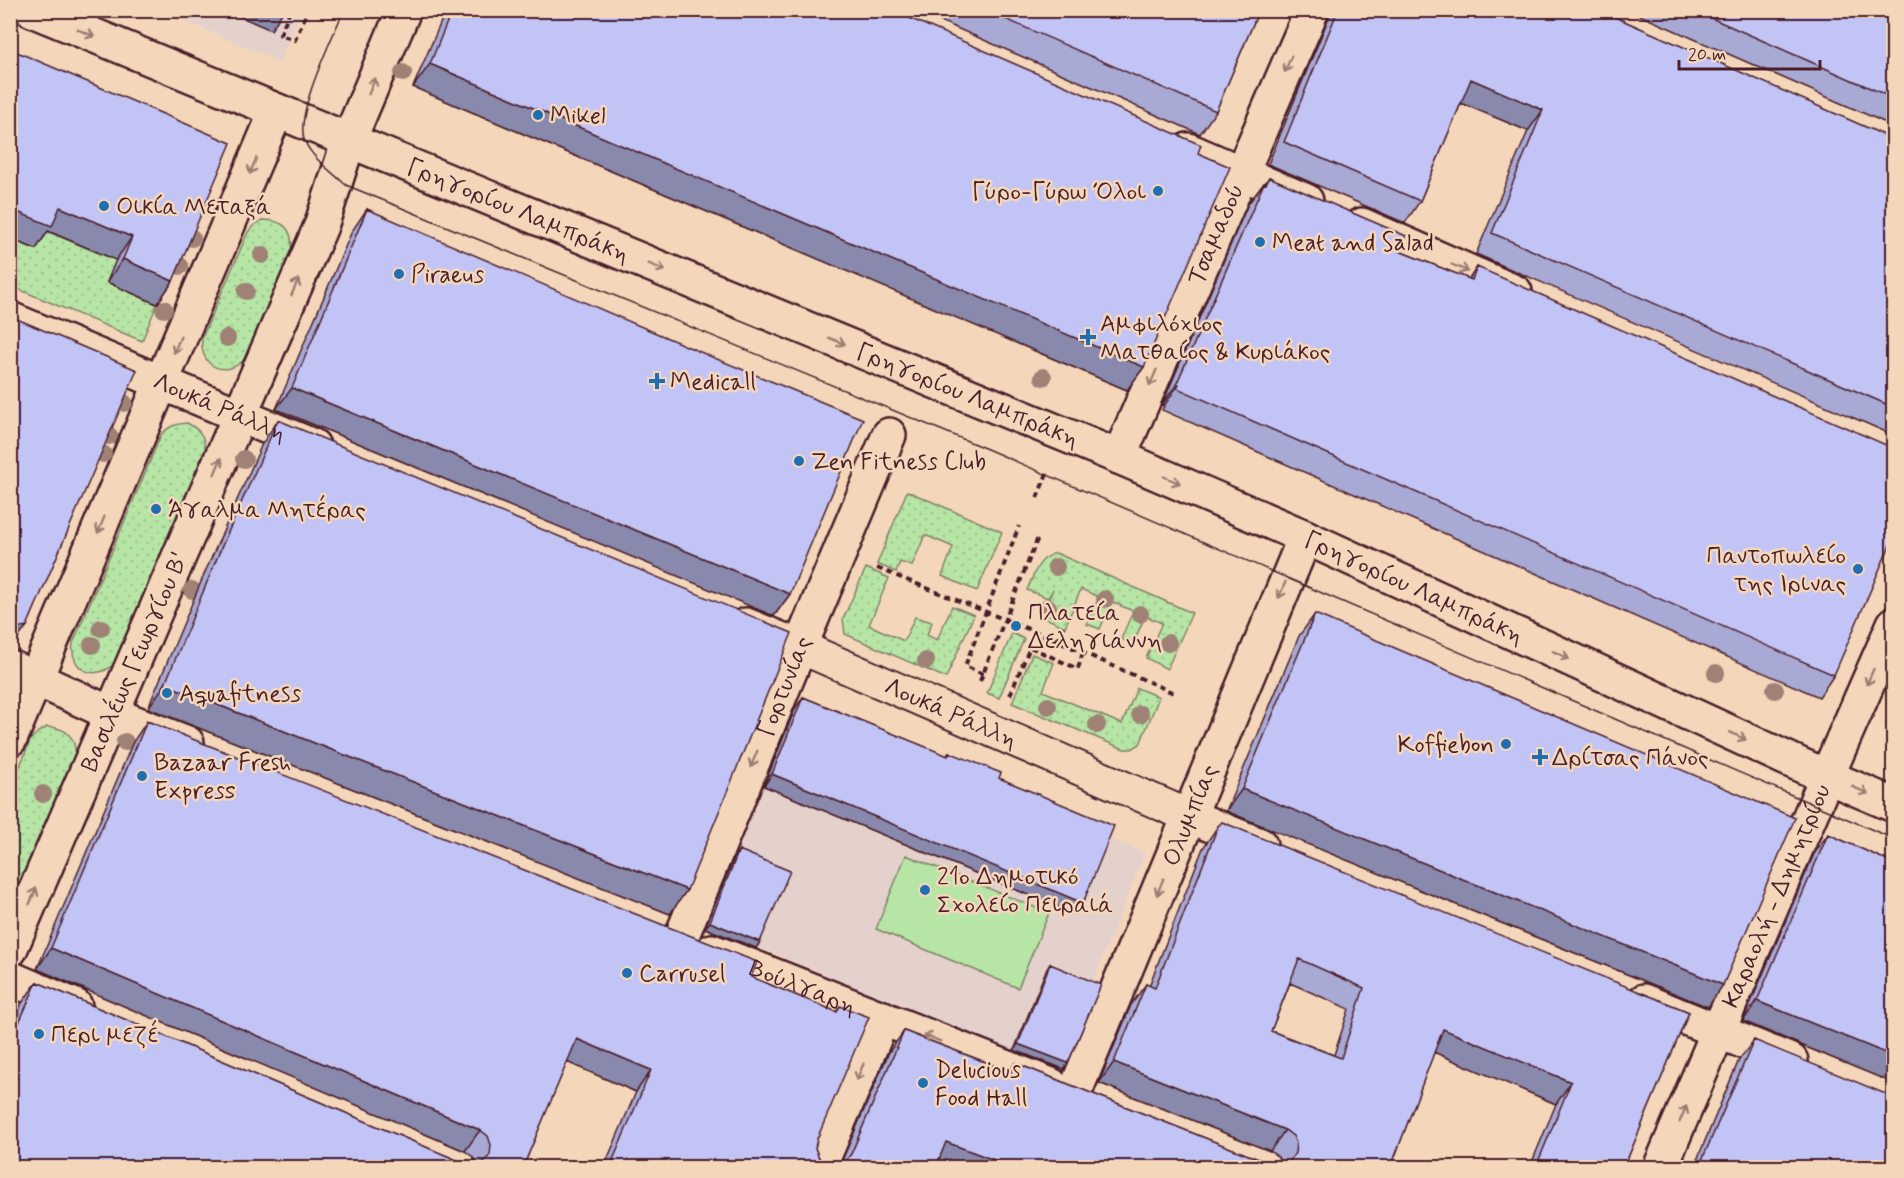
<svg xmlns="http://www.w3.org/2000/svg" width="1904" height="1178" font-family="Mynerve,sans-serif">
<defs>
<pattern id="green-dots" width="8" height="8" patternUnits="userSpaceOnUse" patternTransform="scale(1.5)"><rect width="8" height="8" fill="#b6e5a5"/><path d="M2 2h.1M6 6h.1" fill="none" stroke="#9ec48e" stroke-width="1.8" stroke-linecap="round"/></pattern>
</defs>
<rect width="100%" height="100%" fill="#f4d7ba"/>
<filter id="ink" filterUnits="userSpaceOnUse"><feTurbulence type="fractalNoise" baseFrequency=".0167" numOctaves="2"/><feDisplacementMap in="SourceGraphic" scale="12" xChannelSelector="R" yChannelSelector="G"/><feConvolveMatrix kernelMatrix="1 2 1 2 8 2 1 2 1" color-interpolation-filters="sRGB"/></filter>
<g filter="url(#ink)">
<path fill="#e5d1cc" d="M 162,11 L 302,11 L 280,62 Z
M 794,707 L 1145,853 L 1057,1071 L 705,925 Z"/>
<path fill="url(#green-dots)" stroke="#808268" stroke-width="1.5" d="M 263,220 C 284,220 294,230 291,251 L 246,358 C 226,379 199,368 202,338 L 248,232 L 254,225 Z
M 44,230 L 116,260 L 107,282 L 157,304 L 142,341 L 11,286 L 10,239 L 36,249 Z
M 187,423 C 201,430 206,438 205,454 L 117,661 C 98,683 69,672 73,643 L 161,435 C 169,426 175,424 187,423 Z
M 907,491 L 1002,532 L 977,591 L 942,576 L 953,547 L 925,535 L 912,566 L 900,562 L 896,572 L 877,564 Z
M 1056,553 L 1192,613 L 1167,669 L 1146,658 L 1162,623 L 1145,616 L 1133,644 L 1121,639 L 1133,611 L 1112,602 L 1100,629 L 1087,624 L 1099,597 L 1081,589 L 1065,627 L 1041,616 L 1053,589 L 1048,598 L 1027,590 C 1034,575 1038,557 1056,553 Z
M 866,568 L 889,578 L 869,625 L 904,641 L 915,617 L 932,622 L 927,635 L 937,640 L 952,606 L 974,615 L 946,678 L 845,634 L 843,619 Z
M 1012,633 L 1024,639 L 999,698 L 987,693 Z
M 1032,654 L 1054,663 L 1043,691 L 1122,724 L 1137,688 L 1159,697 L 1140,744 L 1132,749 L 1124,749 L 1012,703 Z
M 47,727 C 67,727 77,738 75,758 L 11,910 L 11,788 L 31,739 L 38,732 Z"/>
<path fill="#b6e5a5" stroke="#808268" stroke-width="1.5" d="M 906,855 L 1049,913 L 1018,988 L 876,929 Z"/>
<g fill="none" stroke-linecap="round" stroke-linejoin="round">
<defs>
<g id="pedestrian">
<path id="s1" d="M 800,647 L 1189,816"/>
</g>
<g id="minor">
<path d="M 1188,150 L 1306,201"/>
<path d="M 1362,225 L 1515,292"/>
<path id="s2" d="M 10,319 L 313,446"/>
<path id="s3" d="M 1119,457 L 1312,10"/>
<path d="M 746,625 L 800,647"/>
<path d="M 10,667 L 112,714 L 187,743"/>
<path d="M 1189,816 L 1260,845"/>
<path id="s4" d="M 681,938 L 800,647 L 889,435"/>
<path id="s5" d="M 712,951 L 1051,1085"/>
<path d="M 10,978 L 75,1006"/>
<path d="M 1644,1001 L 1791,1061"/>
<path id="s6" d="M 1074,1094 L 1305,537"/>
<path d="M 819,1168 L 883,1018"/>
<path id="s7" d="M 1660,1168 L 1827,776"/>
</g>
<g id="tertiary">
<path d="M 10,739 L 276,112"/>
<path d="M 1827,776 L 1894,624"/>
<path id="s8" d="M 10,950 L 321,226 L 349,140"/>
</g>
<g id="secondary">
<path id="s9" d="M 32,10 L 1119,457 L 1305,537 L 1805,767 L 1894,805"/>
<path d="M 349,140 L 404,10"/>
</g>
</defs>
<use href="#pedestrian" stroke="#4a1f2b" stroke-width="36"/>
<use href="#minor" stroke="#4a1f2b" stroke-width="38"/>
<use href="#tertiary" stroke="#4a1f2b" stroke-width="38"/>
<use href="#secondary" stroke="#4a1f2b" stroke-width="38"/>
<path stroke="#4a1f2b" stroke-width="4" stroke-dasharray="6 4.5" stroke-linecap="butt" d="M 290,10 L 280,35 L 295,40 L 308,10
M 1037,498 L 1048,471
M 877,568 L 1046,636 L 1176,694
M 1057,641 L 1063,626
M 983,674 L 965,666 L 1019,526
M 980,681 L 1039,535
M 1010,695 L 1030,647 L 1078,669 L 1083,652"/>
<use href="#pedestrian" stroke="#f4d7ba" stroke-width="32"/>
<use href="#minor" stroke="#f4d7ba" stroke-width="33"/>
<use href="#tertiary" stroke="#f4d7ba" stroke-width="33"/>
<use href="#secondary" stroke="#f4d7ba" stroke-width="33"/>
<path stroke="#4a1f2b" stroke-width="1.5" d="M 344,10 C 333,36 293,117 305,142 C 314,160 332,172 346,185 L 987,449 L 1894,839"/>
</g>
<g fill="#9f8275">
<circle cx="403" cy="73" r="9"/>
<circle cx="192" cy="238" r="9"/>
<circle cx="262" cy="255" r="9"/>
<circle cx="180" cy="266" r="9"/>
<circle cx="246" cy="291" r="9"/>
<circle cx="164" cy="309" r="9"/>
<circle cx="227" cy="338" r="9"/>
<circle cx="1043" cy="377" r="9"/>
<circle cx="124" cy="403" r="9"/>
<circle cx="109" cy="436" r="9"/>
<circle cx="103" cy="454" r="9"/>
<circle cx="244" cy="459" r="9"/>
<circle cx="1056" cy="567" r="9"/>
<circle cx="192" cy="590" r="9"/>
<circle cx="1105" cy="599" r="9"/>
<circle cx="1048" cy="607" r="9"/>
<circle cx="1140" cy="614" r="9"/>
<circle cx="101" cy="628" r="9"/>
<circle cx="1168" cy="643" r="9"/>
<circle cx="92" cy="645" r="9"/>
<circle cx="926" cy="661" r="9"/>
<circle cx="1716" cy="673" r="9"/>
<circle cx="1775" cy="690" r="9"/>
<circle cx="1048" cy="706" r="9"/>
<circle cx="1140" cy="714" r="9"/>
<circle cx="1097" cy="725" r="9"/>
<circle cx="125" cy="742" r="9"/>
<circle cx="43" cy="794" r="9"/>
</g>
<path fill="#a8a9d4" stroke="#4a1f2b" stroke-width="1.5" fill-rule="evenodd" d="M 446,10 L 891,10 L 1198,153 L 1144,367 L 1127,390 L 413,87 Z
M 915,10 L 1259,10 L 1216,111 L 1200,134 Z
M 1332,10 L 1599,10 L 1893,139 L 1893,435 L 1476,254 L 1528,131 L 1461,103 L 1420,201 L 1405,223 L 1268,164 Z
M 1628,10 L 1893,10 L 1893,126 Z
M 10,49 L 173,281 L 157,304 L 107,282 L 116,260 L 48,231 L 36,249 L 10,239 Z
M 1269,177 L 1399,251 L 1469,279 L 1477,267 L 1834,675 L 1819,697 L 1162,410 L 1164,406 L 1162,405 L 1248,204 L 1264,183 L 1265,183 Z
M 367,209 L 790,594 L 774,616 L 276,409 L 352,231 Z
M 278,420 L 670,914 L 148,708 L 206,570 L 262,444 Z
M 1315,614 L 1708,1007 L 1226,811 L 1299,636 Z
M 803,697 L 947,756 L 949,752 L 999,778 L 1083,903 L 1075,914 L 764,786 L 795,709 Z
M 1893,708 L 1893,728 L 1886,725 Z
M 147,721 L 751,977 L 836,1012 L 840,1006 L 815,1148 L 819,1158 L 827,1164 L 837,1165 L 841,1163 L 889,1052 L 904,1031 L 1009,1071 L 1015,1063 L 1271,1164 L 1281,1165 L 1278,1157 L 1270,1151 L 1099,1083 L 1131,1005 L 1146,984 L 1149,986 L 1203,848 L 1218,826 L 1689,1012 L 1624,1167 L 1530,1167 L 1556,1104 L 1434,1052 L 1391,1167 L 937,1165 L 936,1167 L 604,1167 L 636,1092 L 567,1062 L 523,1167 L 10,1167 L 10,1029 L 22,1003 L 37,982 L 466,1164 L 476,1165 L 473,1157 L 465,1151 L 37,969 L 133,742 ZM 1290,983 L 1349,1009 L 1334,1055 L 1271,1031 Z
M 1828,834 L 1893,863 L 1893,1083 L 1743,1021 L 1814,854 Z
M 739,850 L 760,942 L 756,948 L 705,928 L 735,856 Z
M 1050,964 L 1068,1063 L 1064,1069 L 1014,1050 L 1046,970 Z
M 1754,1040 L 1893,1167 L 1694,1167 L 1739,1060 Z"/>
<path fill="#8889ac" stroke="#4a1f2b" stroke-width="1.5" d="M 225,10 L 284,10 L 271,30 Z
M 430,64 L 1144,367 L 1127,390 L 413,87 Z
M 1471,79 L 1543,110 L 1528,131 L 1456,101 Z
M 60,207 L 132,237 L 116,260 L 48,231 L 36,249 L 10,239 L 10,209 Z
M 123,259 L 173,281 L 157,304 L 107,282 Z
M 1177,383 L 1179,384 L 1164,406 L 1162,405 Z
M 292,388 L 790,594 L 774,616 L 276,409 Z
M 27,626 L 10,649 L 10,635 L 16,628 Z
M 165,684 L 687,890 L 670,914 L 148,708 Z
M 772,774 L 1083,903 L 1075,914 L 764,786 Z
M 1242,789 L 1723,985 L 1708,1007 L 1226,811 Z
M 710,922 L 760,942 L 756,948 L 705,928 Z
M 51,948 L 480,1130 L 465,1151 L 37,969 Z
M 1757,1001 L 1893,1056 L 1893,1083 L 1743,1021 Z
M 1443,1029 L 1571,1082 L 1556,1104 L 1429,1050 Z
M 577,1039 L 651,1070 L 636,1092 L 562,1060 Z
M 1018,1044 L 1068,1063 L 1064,1069 L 1014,1050 Z
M 1114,1062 L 1285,1130 L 1270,1151 L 1099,1083 Z
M 946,1142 L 1013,1167 L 943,1167 L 931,1163 Z"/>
<path fill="#c3c4f6" stroke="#4a1f2b" stroke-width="1.5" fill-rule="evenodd" d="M 452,10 L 891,10 L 1201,145 L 1198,153 L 1230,167 L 1144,367 L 430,64 Z
M 985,10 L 1259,10 L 1216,111 Z
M 1338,10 L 1599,10 L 1893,139 L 1893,407 L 1492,233 L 1543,110 L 1471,79 L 1420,201 L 1284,142 Z
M 1693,10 L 1893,10 L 1893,98 Z
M 10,49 L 231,143 L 173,281 L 123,259 L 132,237 L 60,207 L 52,226 L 10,209 Z
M 1269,177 L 1406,236 L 1399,251 L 1472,280 L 1477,267 L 1893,448 L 1893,538 L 1834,675 L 1177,388 L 1179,384 L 1177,383 L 1264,183 L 1266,184 Z
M 367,209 L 712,357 L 863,419 L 790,594 L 292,388 Z
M 10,316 L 137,370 L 27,626 L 16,628 L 10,635 Z
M 278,420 L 792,633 L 687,890 L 165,684 L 222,546 Z
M 1315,614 L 1795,818 L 1723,985 L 1242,789 Z
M 10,652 L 14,657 L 10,664 Z
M 803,697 L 948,756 L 949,752 L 1001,773 L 999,778 L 1114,826 L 1083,903 L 772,774 Z
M 147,721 L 757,962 L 751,977 L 837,1012 L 840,1006 L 869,1017 L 817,1139 L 815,1148 L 819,1158 L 827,1164 L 837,1165 L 845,1162 L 851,1154 L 904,1031 L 1011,1072 L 1015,1063 L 1271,1164 L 1281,1165 L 1290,1161 L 1295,1153 L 1296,1143 L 1293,1136 L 1285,1130 L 1114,1062 L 1146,984 L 1155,988 L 1218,826 L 1222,822 L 1689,1012 L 1624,1167 L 1536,1167 L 1571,1082 L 1443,1029 L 1391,1167 L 1013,1167 L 946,1142 L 936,1167 L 610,1167 L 651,1070 L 577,1039 L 523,1167 L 10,1167 L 10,1043 L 37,982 L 466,1164 L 475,1165 L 484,1162 L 490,1155 L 491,1145 L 488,1136 L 480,1130 L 51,948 ZM 1299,959 L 1364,988 L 1341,1058 L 1271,1031 Z
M 1828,834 L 1893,863 L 1893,1056 L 1757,1001 Z
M 739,850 L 790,871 L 760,942 L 710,922 Z
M 1050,964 L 1101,985 L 1068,1063 L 1018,1044 Z
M 1754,1040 L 1893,1097 L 1893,1167 L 1699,1167 Z"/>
<defs><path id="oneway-shaft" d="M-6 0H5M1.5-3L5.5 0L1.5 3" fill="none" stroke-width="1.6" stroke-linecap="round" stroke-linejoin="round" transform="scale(1.5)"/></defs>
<g stroke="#9f7b72">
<use href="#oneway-shaft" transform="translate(86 33) rotate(23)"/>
<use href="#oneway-shaft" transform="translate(1288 64) rotate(113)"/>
<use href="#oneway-shaft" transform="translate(372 86) rotate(-67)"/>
<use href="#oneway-shaft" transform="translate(253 166) rotate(113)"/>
<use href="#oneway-shaft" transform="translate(657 267) rotate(22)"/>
<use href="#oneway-shaft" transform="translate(1460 268) rotate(23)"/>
<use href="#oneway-shaft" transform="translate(295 287) rotate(-67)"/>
<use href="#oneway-shaft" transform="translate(837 341) rotate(22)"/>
<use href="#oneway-shaft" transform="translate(177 345) rotate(113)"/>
<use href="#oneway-shaft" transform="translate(1153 378) rotate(113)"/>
<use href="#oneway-shaft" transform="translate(218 466) rotate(-67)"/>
<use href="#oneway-shaft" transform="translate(1172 480) rotate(23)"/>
<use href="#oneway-shaft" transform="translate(101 525) rotate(113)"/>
<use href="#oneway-shaft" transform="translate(1282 590) rotate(113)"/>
<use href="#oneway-shaft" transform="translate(1561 655) rotate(25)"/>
<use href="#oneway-shaft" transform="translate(1870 677) rotate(114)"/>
<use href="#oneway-shaft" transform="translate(1738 736) rotate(25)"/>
<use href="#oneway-shaft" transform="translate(754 759) rotate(112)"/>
<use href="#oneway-shaft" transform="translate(1860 790) rotate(24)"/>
<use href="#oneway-shaft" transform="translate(1160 887) rotate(112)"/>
<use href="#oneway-shaft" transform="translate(33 896) rotate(-67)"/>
<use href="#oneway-shaft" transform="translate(932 1038) rotate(-158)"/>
<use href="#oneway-shaft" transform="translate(860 1072) rotate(113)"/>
<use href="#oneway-shaft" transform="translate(1683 1114) rotate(-67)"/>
</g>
</g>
<g fill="#1f6fb2" stroke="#f4d7ba" stroke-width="2">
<circle cx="538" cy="115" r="6"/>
<circle cx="1158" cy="191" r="6"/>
<circle cx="104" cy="206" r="6"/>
<circle cx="1260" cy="242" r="6"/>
<circle cx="399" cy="274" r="6"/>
<path d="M1085 328h6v6h6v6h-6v6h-6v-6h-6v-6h6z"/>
<path d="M654 372h6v6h6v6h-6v6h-6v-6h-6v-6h6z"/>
<circle cx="799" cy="461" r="6"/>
<circle cx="156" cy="509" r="6"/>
<circle cx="1858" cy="569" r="6"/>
<circle cx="1016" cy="626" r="6"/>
<circle cx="167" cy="693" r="6"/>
<circle cx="1506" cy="744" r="6"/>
<path d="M1537 748h6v6h6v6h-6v6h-6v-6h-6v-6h6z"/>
<circle cx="142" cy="776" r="6"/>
<circle cx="925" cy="890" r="6"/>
<circle cx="627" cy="973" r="6"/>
<circle cx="39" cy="1034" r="6"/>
<circle cx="923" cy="1083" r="6"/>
</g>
<g text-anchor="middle" stroke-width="5" stroke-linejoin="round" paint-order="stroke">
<g font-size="24" fill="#4a1f2b" stroke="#f4d7ba" text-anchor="start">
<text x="550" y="123">Mikel</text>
<text x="1146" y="199" text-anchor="end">Γύρο-Γύρω Όλοι</text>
<text x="116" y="214">Οικία Μεταξά</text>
<text x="1272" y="250">Meat and Salad</text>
<text x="411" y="282">Piraeus</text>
<text x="1100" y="331">Αμφιλόχιος<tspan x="1100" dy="28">Ματθαίος &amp; Κυριάκος</tspan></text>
<text x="670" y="389">Medicall</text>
<text x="811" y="469">Zen Fitness Club</text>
<text x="168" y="517">Άγαλμα Μητέρας</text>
<text x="1846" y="563" text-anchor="end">Παντοπωλείο<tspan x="1846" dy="28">της Ιρινας</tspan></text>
<text x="1028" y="620">Πλατεία<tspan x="1028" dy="28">Δεληγιάννη</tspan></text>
<text x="179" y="701">Aquafitness</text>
<text x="1494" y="752" text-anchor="end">Koffiebon</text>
<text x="1552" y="765">Δρίτσας Πάνος</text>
<text x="154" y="770">Bazaar Fresh<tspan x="154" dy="28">Express</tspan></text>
<text x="937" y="884">21ο Δημοτικό<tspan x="937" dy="28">Σχολείο Πειραιά</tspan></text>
<text x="639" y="981">Carrusel</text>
<text x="51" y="1042">Περι μεζέ</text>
<text x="935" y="1077">Delucious<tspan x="935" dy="28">Food Hall</tspan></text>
</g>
<g font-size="24" fill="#4a1f2b" stroke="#f4d7ba">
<text dy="8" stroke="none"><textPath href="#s9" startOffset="526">Γρηγορίου Λαμπράκη</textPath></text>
<text dy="8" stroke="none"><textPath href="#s3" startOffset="243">Τσαμαδού</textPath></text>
<text dy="8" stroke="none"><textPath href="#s9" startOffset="1012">Γρηγορίου Λαμπράκη</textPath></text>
<text dy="8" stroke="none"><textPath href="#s2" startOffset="228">Λουκά Ράλλη</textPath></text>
<text dy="8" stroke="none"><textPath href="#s9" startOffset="1498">Γρηγορίου Λαμπράκη</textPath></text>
<text dy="8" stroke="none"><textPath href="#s8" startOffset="314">Βασιλέως Γεωργίου Β'</textPath></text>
<text dy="8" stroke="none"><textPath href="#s4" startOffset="272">Γορτυνίας</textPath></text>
<text dy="8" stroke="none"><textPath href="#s1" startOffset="165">Λουκά Ράλλη</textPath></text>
<text dy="8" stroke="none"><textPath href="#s6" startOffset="302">Ολυμπίας</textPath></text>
<text dy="8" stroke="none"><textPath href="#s7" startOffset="296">Καραολή - Δημητρίου</textPath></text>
<text dy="8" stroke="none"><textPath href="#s5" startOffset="98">Βούλγαρη</textPath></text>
</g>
</g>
<rect width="1904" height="1178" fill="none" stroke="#f4d7ba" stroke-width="36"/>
<rect x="18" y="18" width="1868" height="1142" fill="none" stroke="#4a1f2b" stroke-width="2" filter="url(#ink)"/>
<path d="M1679 60v9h141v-9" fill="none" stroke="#4a1f2b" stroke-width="3"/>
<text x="1688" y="60" font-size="18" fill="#4a1f2b" stroke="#f4d7ba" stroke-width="4.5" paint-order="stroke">20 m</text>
</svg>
